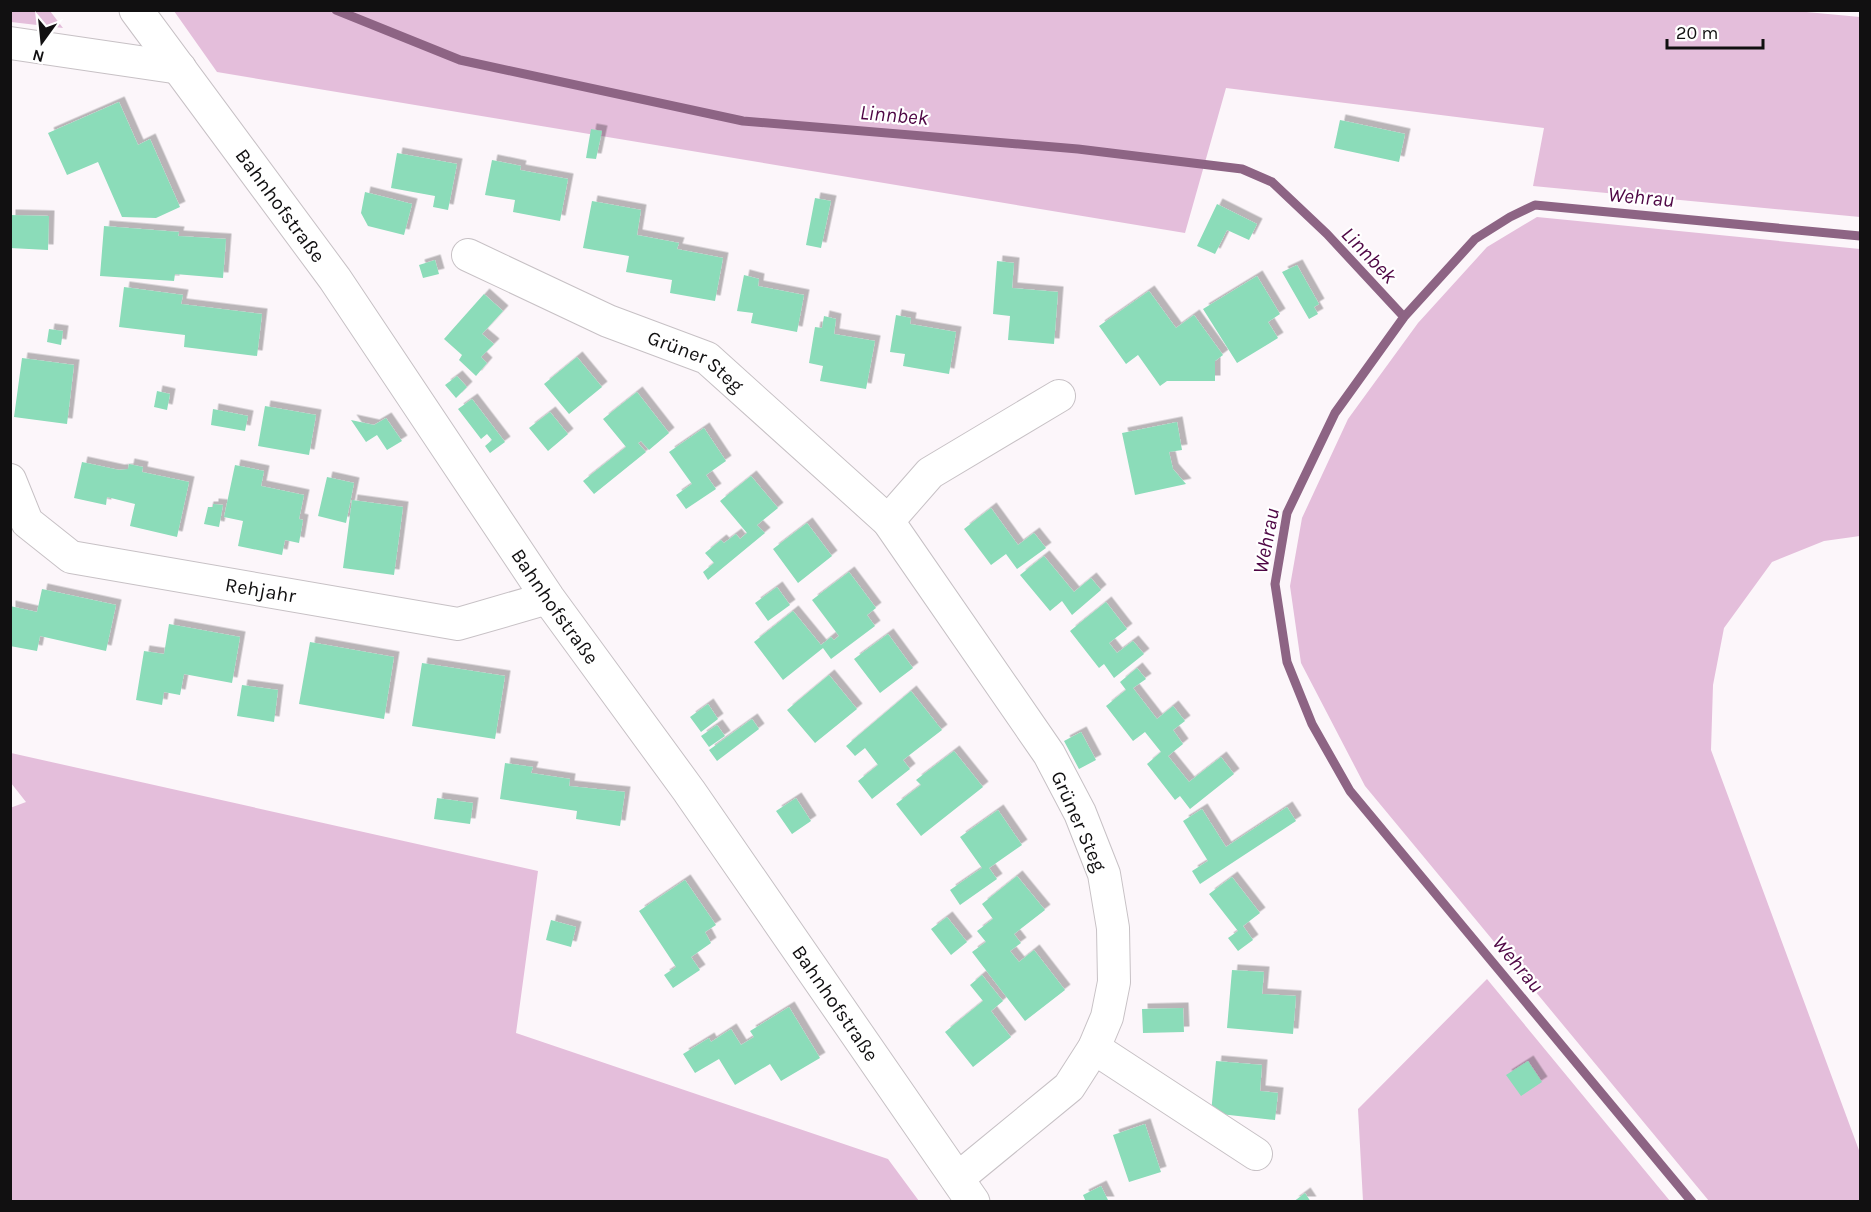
<svg xmlns="http://www.w3.org/2000/svg" width="1871" height="1212" font-family="Karla,sans-serif">
<defs>
<filter id="shadow"><feDropShadow dx="5.5" dy="-5.5" stdDeviation="0" flood-color="#0004"/></filter>
</defs>
<rect width="100%" height="100%" fill="#fcf6fa"/>
<path fill="#e4bedb" d="M 11,10 L 50,11 L 63,28 L 11,22 Z
M 1785,10 L 1860,17 L 1860,217 L 1533,186 L 1544,128 L 1226,88 L 1185,233 L 217,72 L 174,11 Z
M 1537,217 L 1860,249 L 1860,536 L 1824,541 L 1772,562 L 1724,628 L 1713,685 L 1711,750 L 1860,1153 L 1860,1201 L 1709,1201 L 1365,786 L 1301,663 L 1290,586 L 1302,518 L 1348,419 L 1418,323 L 1487,247 Z
M 11,753 L 538,871 L 516,1033 L 888,1159 L 919,1201 L 11,1201 L 10,808 L 26,802 L 11,783 Z
M 1487,979 L 1670,1201 L 1363,1201 L 1358,1109 Z"/>
<g fill="none" stroke-linecap="round" stroke-linejoin="round">
<path stroke="#8d6484" stroke-width="9" d="M 336,10 L 460,60 L 743,121 L 1078,149 L 1242,169 L 1272,182 L 1327,234 L 1404,317
M 1692,1202 L 1350,791 L 1312,724 L 1287,662 L 1275,584 L 1287,513 L 1335,413 L 1404,317 L 1475,239 L 1510,217 L 1535,205 L 1860,236"/>
</g>
<path fill="#8bdcb9" filter="url(#shadow)" d="M 119,102 L 138,145 L 150,139 L 180,207 L 156,218 L 122,217 L 98,162 L 67,175 L 48,133 Z
M 1340,120 L 1405,134 L 1399,162 L 1334,148 Z
M 591,129 L 602,131 L 596,159 L 586,158 Z
M 397,153 L 457,164 L 448,210 L 433,207 L 435,196 L 391,188 Z
M 492,160 L 521,166 L 520,170 L 568,179 L 560,221 L 513,212 L 515,200 L 485,195 Z
M 365,192 L 412,204 L 404,235 L 368,226 L 361,213 Z
M 815,198 L 831,201 L 821,248 L 806,245 Z
M 592,201 L 641,210 L 637,235 L 679,243 L 677,249 L 723,258 L 715,301 L 670,293 L 672,280 L 626,272 L 629,256 L 583,248 Z
M 1217,204 L 1257,224 L 1249,240 L 1227,230 L 1215,254 L 1197,246 Z
M 10,215 L 49,216 L 48,250 L 10,248 Z
M 104,226 L 179,232 L 178,236 L 226,239 L 223,278 L 175,274 L 174,281 L 100,276 Z
M 435,260 L 439,274 L 423,278 L 419,265 Z
M 997,261 L 1014,263 L 1012,288 L 1058,292 L 1054,344 L 1008,340 L 1010,316 L 993,314 Z
M 1297,265 L 1319,304 L 1314,307 L 1318,314 L 1309,319 L 1282,272 Z
M 744,275 L 759,279 L 758,286 L 804,295 L 797,332 L 751,323 L 753,313 L 737,311 Z
M 1257,276 L 1280,314 L 1268,322 L 1278,338 L 1237,363 L 1203,309 Z
M 124,287 L 183,295 L 181,304 L 262,314 L 257,356 L 184,347 L 185,335 L 119,327 Z
M 1149,291 L 1176,328 L 1194,315 L 1223,355 L 1215,361 L 1215,381 L 1167,381 L 1160,386 L 1138,355 L 1126,364 L 1099,326 Z
M 484,294 L 503,311 L 482,334 L 494,344 L 481,357 L 487,363 L 476,376 L 459,360 L 462,355 L 444,339 Z
M 896,315 L 911,318 L 910,324 L 956,332 L 949,374 L 903,366 L 905,354 L 890,352 Z
M 824,316 L 836,319 L 834,334 L 875,341 L 866,389 L 820,381 L 823,366 L 809,363 L 815,327 L 822,328 Z
M 49,329 L 63,331 L 61,345 L 47,342 Z
M 577,357 L 602,387 L 569,414 L 544,384 Z
M 22,358 L 74,365 L 67,424 L 14,417 Z
M 457,376 L 467,387 L 456,398 L 445,385 Z
M 157,391 L 170,394 L 167,410 L 154,407 Z
M 637,392 L 669,433 L 649,450 L 641,441 L 638,443 L 646,452 L 594,494 L 583,481 L 626,447 L 603,419 Z
M 472,399 L 505,442 L 490,453 L 485,446 L 492,440 L 487,434 L 481,439 L 458,409 Z
M 265,406 L 316,415 L 309,455 L 258,446 Z
M 213,409 L 248,416 L 245,431 L 211,425 Z
M 550,412 L 568,434 L 548,451 L 529,428 Z
M 386,418 L 402,441 L 387,450 L 377,435 L 366,442 L 351,420 L 374,425 Z
M 1177,422 L 1182,450 L 1169,452 L 1173,469 L 1186,484 L 1135,495 L 1122,433 Z
M 704,428 L 726,461 L 706,475 L 716,489 L 686,509 L 676,495 L 692,484 L 669,452 Z
M 82,462 L 119,470 L 128,469 L 129,464 L 143,467 L 142,472 L 189,482 L 177,537 L 130,526 L 135,504 L 107,497 L 106,505 L 74,498 Z
M 235,465 L 264,471 L 261,486 L 304,495 L 299,519 L 303,520 L 299,543 L 285,540 L 282,555 L 238,546 L 243,521 L 224,517 Z
M 751,476 L 778,508 L 757,525 L 765,533 L 708,580 L 703,572 L 714,563 L 705,553 L 721,540 L 724,543 L 736,534 L 740,539 L 747,533 L 720,501 Z
M 327,477 L 354,483 L 346,523 L 318,516 Z
M 352,500 L 403,507 L 394,575 L 343,568 Z
M 213,504 L 223,505 L 219,527 L 204,524 L 208,507 L 213,507 Z
M 991,508 L 1018,545 L 1034,533 L 1046,548 L 1017,569 L 1006,554 L 991,565 L 964,529 Z
M 807,523 L 832,556 L 798,583 L 773,549 Z
M 1044,556 L 1074,592 L 1091,578 L 1101,590 L 1072,615 L 1062,601 L 1050,611 L 1020,575 Z
M 849,572 L 876,608 L 867,615 L 875,626 L 831,659 L 823,648 L 783,680 L 754,642 L 793,611 L 821,645 L 831,637 L 834,640 L 839,636 L 812,600 Z
M 777,587 L 790,605 L 768,621 L 755,603 Z
M 42,589 L 116,605 L 106,651 L 40,636 L 37,651 L 10,646 L 10,606 L 37,612 Z
M 1106,602 L 1127,629 L 1109,643 L 1117,653 L 1133,641 L 1144,654 L 1114,678 L 1104,664 L 1099,668 L 1070,631 Z
M 169,624 L 240,637 L 232,683 L 184,674 L 180,695 L 164,692 L 162,705 L 136,700 L 144,651 L 164,654 Z
M 888,634 L 913,668 L 880,693 L 854,659 Z
M 310,642 L 394,657 L 384,719 L 299,704 Z
M 422,663 L 505,676 L 495,739 L 412,726 Z
M 1137,668 L 1146,679 L 1133,688 L 1157,719 L 1173,706 L 1185,721 L 1173,730 L 1183,744 L 1168,756 L 1189,782 L 1221,757 L 1234,774 L 1190,809 L 1180,796 L 1175,800 L 1147,764 L 1161,752 L 1145,732 L 1133,741 L 1106,706 L 1126,690 L 1120,682 Z
M 829,675 L 857,709 L 815,743 L 787,710 Z
M 242,685 L 278,690 L 274,722 L 237,716 Z
M 911,691 L 942,730 L 903,760 L 910,769 L 872,799 L 858,781 L 878,765 L 865,748 L 855,756 L 846,746 Z
M 708,704 L 718,719 L 701,732 L 690,717 Z
M 752,719 L 759,729 L 717,761 L 709,750 Z
M 717,725 L 725,736 L 709,747 L 701,736 Z
M 1081,732 L 1096,760 L 1079,769 L 1064,741 Z
M 954,751 L 983,787 L 921,836 L 896,804 L 921,785 L 916,780 Z
M 505,763 L 533,767 L 531,773 L 570,779 L 569,786 L 625,792 L 620,826 L 576,819 L 577,811 L 500,799 Z
M 437,798 L 473,803 L 470,824 L 434,819 Z
M 796,798 L 811,821 L 792,834 L 776,811 Z
M 1287,807 L 1296,821 L 1200,884 L 1192,871 L 1208,861 L 1183,821 L 1202,809 L 1226,847 Z
M 998,810 L 1022,845 L 989,868 L 997,879 L 960,905 L 950,890 L 982,868 L 960,837 Z
M 1017,876 L 1045,910 L 1014,934 L 1021,943 L 1010,951 L 1019,962 L 1034,950 L 1065,990 L 1025,1021 L 972,952 L 986,942 L 977,931 L 993,919 L 982,904 Z
M 1232,877 L 1260,913 L 1243,926 L 1253,940 L 1238,951 L 1228,938 L 1238,931 L 1209,894 Z
M 685,880 L 716,925 L 705,932 L 711,943 L 691,957 L 700,970 L 673,988 L 664,975 L 676,967 L 639,911 Z
M 947,917 L 967,942 L 951,955 L 931,929 Z
M 551,920 L 576,927 L 571,947 L 546,940 Z
M 1232,970 L 1264,972 L 1262,994 L 1296,996 L 1293,1034 L 1227,1028 Z
M 982,975 L 1003,1001 L 991,1011 L 1011,1037 L 973,1067 L 945,1032 L 983,1001 L 970,985 Z
M 789,1007 L 820,1058 L 781,1081 L 770,1064 L 735,1085 L 719,1059 L 695,1073 L 683,1054 L 709,1038 L 711,1042 L 731,1029 L 741,1045 L 754,1037 L 750,1031 Z
M 1183,1008 L 1184,1032 L 1143,1033 L 1142,1009 Z
M 1216,1061 L 1262,1065 L 1260,1091 L 1278,1093 L 1275,1120 L 1211,1113 Z
M 1528,1061 L 1542,1082 L 1521,1096 L 1506,1075 Z
M 1145,1124 L 1161,1172 L 1129,1182 L 1113,1135 Z
M 1101,1186 L 1109,1202 L 1086,1202 L 1083,1195 Z
M 1305,1193 L 1311,1202 L 1293,1202 Z"/>
<g fill="none" stroke-linecap="round" stroke-linejoin="round">
<defs>
<g id="minor">
<path d="M 10,43 L 180,68"/>
<path id="s1" d="M 468,255 L 608,321 L 707,358 L 888,521"/>
<path id="s2" d="M 10,480 L 27,522 L 71,557 L 458,624 L 548,598"/>
<path d="M 1094,1048 L 1256,1154"/>
<path d="M 957,1179 L 1069,1087 L 1094,1048 L 1107,1017 L 1114,982 L 1113,928 L 1104,874 L 1080,813 L 1049,754 L 888,521 L 930,473 L 1059,396"/>
</g>
<g id="major">
<path id="s3" d="M 136,10 L 335,279 L 548,598 L 689,791 L 973,1202"/>
</g>
</defs>
<use href="#minor" stroke="#c7c1c5" stroke-width="34"/>
<use href="#major" stroke="#c7c1c5" stroke-width="35"/>
<use href="#minor" stroke="#fff" stroke-width="32"/>
<use href="#major" stroke="#fff" stroke-width="33"/>
</g>
<g text-anchor="middle" stroke-width="4.5" stroke-linejoin="round" paint-order="stroke">
<g font-size="20" fill="#111011" stroke="#fff">
<text dy="7" stroke="none"><textPath href="#s3" startOffset="243">Bahnhofstraße</textPath></text>
<text dy="7" stroke="none"><textPath href="#s1" startOffset="252">Grüner Steg</textPath></text>
<text dy="7" stroke="none"><textPath href="#s2" startOffset="294">Rehjahr</textPath></text>
<text dy="7" stroke="none"><textPath href="#s3" startOffset="729">Bahnhofstraße</textPath></text>
<text transform="translate(1079 821) rotate(66)" y="7">Grüner Steg</text>
<text dy="7" stroke="none"><textPath href="#s3" startOffset="1215">Bahnhofstraße</textPath></text>
</g>
<g font-size="21" font-style="italic" fill="#4f0745" stroke="#fff">
<text transform="translate(894 115) rotate(5)" y="7">Linnbek</text>
<text transform="translate(1641 197) rotate(5)" y="7">Wehrau</text>
<text transform="translate(1369 255) rotate(46)" y="7">Linnbek</text>
<text transform="translate(1266 541) rotate(-79)" y="7">Wehrau</text>
<text transform="translate(1518 964) rotate(50)" y="7">Wehrau</text>
</g>
</g>
<rect width="1871" height="1212" fill="none" stroke="#111011" stroke-width="24"/>
<g transform="translate(42 42) rotate(195)" stroke="#ffffff" stroke-width="4.5" paint-order="stroke">
<path d="M0-4.5L10 22L0 15L-10 22Z" fill="#111011"/>
<text y="-9" font-size="16" font-weight="bold" text-anchor="middle" fill="#111011">N</text>
</g>
<path d="M1667 39v9h96v-9" fill="none" stroke="#111011" stroke-width="3"/>
<text x="1676" y="39" font-size="18" fill="#111011" stroke="#ffffff" stroke-width="4.5" paint-order="stroke">20 m</text>
</svg>
